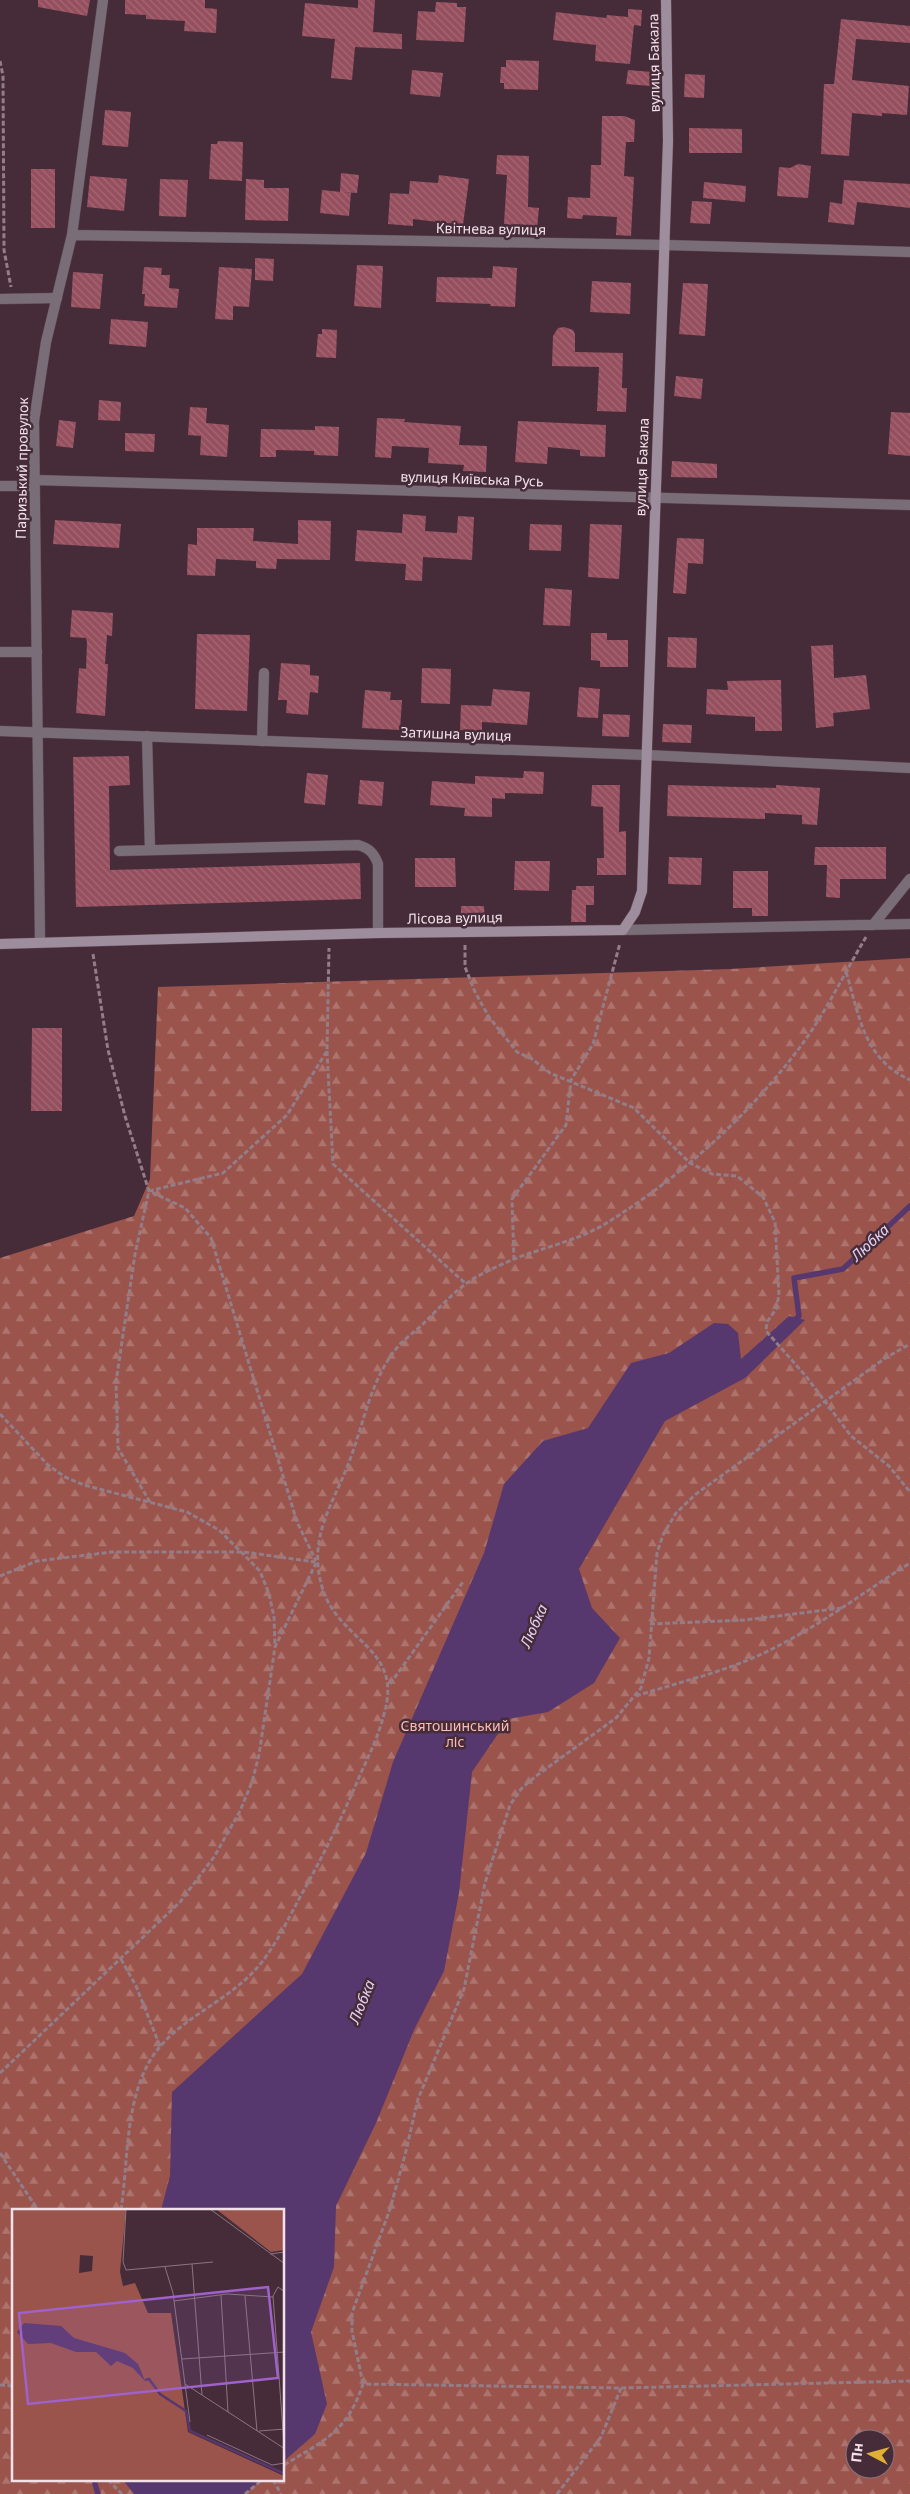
<svg xmlns="http://www.w3.org/2000/svg" width="910" height="2494" font-family="'Noto Sans',sans-serif">
<defs>
<pattern id="forest-firs" width="22" height="20" patternUnits="userSpaceOnUse" patternTransform="scale(1.25)"><rect width="22" height="20" fill="#9a544c"/><path d="M5 1l3.5 6h-7zM16 11l3.5 6h-7z" fill="#ad746e"/></pattern>
<pattern id="building-back-hatch" width="6" height="6" patternUnits="userSpaceOnUse" patternTransform="scale(1.25)"><rect width="6" height="6" fill="#964f5e"/><path d="M-1 5l2 2M0 0l6 6M5-1l2 2" fill="none" stroke="#a56875"/></pattern>
</defs>
<rect width="100%" height="100%" fill="#462c39"/>
<path fill="url(#forest-firs)" fill-rule="evenodd" d="M 910,958 L 910,2494 L 0,2494 L 0,1258 L 134,1216 L 150,1179 L 158,987 L 730,969 ZM 14,2210 L 284,2210 L 284,2480 L 14,2480 ZM 855,2439 L 885,2439 L 885,2469 L 855,2469 Z"/>
<path fill="#57386e" d="M 789,1316 L 805,1320 L 745,1378 L 665,1421 L 579,1569 L 592,1608 L 620,1638 L 594,1683 L 548,1712 L 508,1719 L 472,1772 L 459,1893 L 444,1971 L 414,2030 L 376,2123 L 336,2206 L 334,2267 L 311,2332 L 327,2404 L 315,2434 L 284,2461 L 284,2210 L 161,2210 L 170,2176 L 172,2092 L 302,1974 L 366,1853 L 393,1762 L 484,1553 L 504,1484 L 543,1441 L 588,1428 L 631,1363 L 669,1353 L 714,1323 L 728,1324 L 738,1333 L 741,1359 Z
M 123,2480 L 261,2480 L 245,2494 L 134,2494 Z"/>
<g fill="none" stroke-linecap="round" stroke-linejoin="round">
<path stroke="#57386e" stroke-width="5.5" d="M 793,1322 L 799,1316 L 794,1278 L 843,1269 L 910,1206
M 95,2484 L 98,2494"/>
</g>
<path fill="url(#building-back-hatch)" d="M 38,0 L 90,0 L 87,16 L 38,7 Z
M 125,0 L 205,0 L 205,8 L 217,9 L 216,33 L 184,31 L 185,21 L 146,19 L 146,15 L 125,14 Z
M 358,0 L 375,0 L 373,32 L 402,34 L 402,49 L 355,47 L 352,80 L 331,78 L 335,39 L 302,36 L 305,3 L 358,8 Z
M 436,2 L 457,3 L 457,7 L 466,7 L 464,42 L 416,40 L 418,11 L 435,12 Z
M 628,9 L 642,10 L 641,26 L 634,25 L 630,64 L 595,61 L 596,45 L 553,40 L 556,12 L 606,18 L 607,15 L 628,17 Z
M 841,19 L 910,26 L 910,43 L 856,39 L 852,80 L 909,86 L 907,115 L 882,113 L 882,116 L 852,113 L 849,156 L 821,154 L 824,84 L 834,84 Z
M 506,60 L 539,61 L 538,90 L 504,89 L 504,83 L 500,83 L 501,67 L 506,67 Z
M 412,70 L 443,73 L 440,97 L 410,94 Z
M 628,70 L 652,72 L 651,86 L 626,84 Z
M 685,74 L 705,75 L 704,98 L 684,97 Z
M 105,110 L 131,112 L 128,147 L 102,145 Z
M 602,116 L 624,116 L 635,120 L 634,142 L 626,142 L 624,176 L 634,177 L 631,236 L 616,235 L 617,217 L 583,215 L 582,219 L 567,218 L 568,197 L 590,198 L 591,165 L 601,165 Z
M 689,128 L 742,129 L 742,153 L 689,153 Z
M 218,141 L 243,142 L 242,181 L 209,179 L 211,144 L 217,144 Z
M 497,155 L 529,156 L 528,207 L 539,208 L 537,228 L 504,224 L 507,175 L 496,174 Z
M 798,164 L 811,166 L 808,198 L 777,196 L 779,167 L 790,168 Z
M 31,169 L 55,169 L 55,228 L 31,228 Z
M 341,173 L 359,175 L 357,193 L 340,192 Z
M 439,175 L 469,179 L 463,225 L 413,219 L 413,226 L 388,224 L 390,193 L 409,194 L 410,181 L 438,183 Z
M 90,176 L 127,179 L 124,211 L 87,207 Z
M 160,179 L 188,180 L 186,217 L 159,216 Z
M 246,179 L 264,180 L 264,188 L 289,188 L 288,221 L 245,220 Z
M 844,180 L 910,184 L 910,208 L 857,202 L 854,225 L 828,222 L 830,202 L 842,204 Z
M 704,182 L 746,186 L 745,202 L 703,198 Z
M 322,190 L 351,193 L 349,216 L 320,213 Z
M 692,201 L 712,202 L 710,224 L 690,223 Z
M 255,258 L 274,259 L 273,281 L 255,280 Z
M 357,265 L 383,266 L 381,308 L 354,306 Z
M 493,266 L 517,268 L 515,307 L 490,306 L 491,304 L 436,302 L 437,277 L 492,278 Z
M 144,267 L 162,268 L 161,275 L 170,275 L 169,288 L 179,289 L 177,308 L 144,306 L 145,294 L 142,294 Z
M 219,267 L 252,269 L 249,307 L 233,306 L 233,320 L 215,319 Z
M 73,272 L 103,274 L 100,309 L 71,307 Z
M 592,281 L 631,283 L 630,314 L 590,312 Z
M 683,283 L 708,284 L 705,336 L 679,334 Z
M 111,319 L 148,322 L 146,347 L 109,344 Z
M 564,327 L 573,330 L 575,334 L 575,352 L 623,353 L 622,388 L 627,388 L 626,412 L 597,411 L 599,367 L 552,366 L 553,336 L 558,328 Z
M 322,329 L 337,330 L 336,358 L 316,357 L 318,334 L 322,334 Z
M 676,376 L 703,379 L 701,399 L 674,396 Z
M 99,400 L 121,402 L 120,421 L 98,420 Z
M 190,407 L 207,408 L 206,423 L 229,425 L 227,457 L 200,455 L 201,436 L 188,435 Z
M 891,412 L 910,413 L 910,456 L 888,454 Z
M 377,418 L 405,419 L 404,422 L 461,426 L 459,445 L 487,446 L 486,472 L 463,471 L 464,465 L 428,463 L 429,448 L 392,446 L 391,458 L 375,457 Z
M 59,420 L 76,422 L 73,448 L 56,446 Z
M 518,421 L 606,425 L 605,457 L 580,456 L 580,450 L 548,447 L 547,464 L 515,462 Z
M 315,426 L 339,427 L 338,456 L 314,455 L 314,451 L 276,450 L 276,457 L 260,457 L 261,429 L 315,430 Z
M 125,433 L 155,434 L 154,452 L 125,451 Z
M 672,461 L 717,464 L 717,478 L 671,477 Z
M 403,514 L 426,516 L 425,531 L 457,533 L 458,516 L 474,517 L 472,560 L 423,557 L 422,581 L 405,580 L 406,564 L 355,561 L 357,530 L 402,533 Z
M 55,520 L 121,524 L 119,548 L 53,544 Z
M 298,520 L 331,521 L 330,560 L 277,559 L 276,569 L 256,568 L 256,561 L 216,559 L 215,576 L 187,575 L 188,544 L 197,545 L 197,528 L 254,528 L 253,541 L 298,544 Z
M 530,524 L 562,525 L 561,551 L 529,550 Z
M 590,524 L 622,525 L 619,579 L 588,577 Z
M 677,538 L 704,539 L 703,564 L 688,563 L 686,594 L 673,593 Z
M 545,588 L 572,590 L 570,626 L 543,625 Z
M 72,610 L 113,613 L 112,636 L 107,635 L 105,664 L 108,664 L 105,716 L 76,713 L 79,668 L 86,669 L 87,642 L 86,638 L 70,637 Z
M 591,633 L 607,633 L 607,640 L 628,640 L 628,667 L 600,667 L 600,661 L 591,660 Z
M 197,634 L 250,635 L 247,711 L 195,709 Z
M 668,637 L 697,638 L 696,668 L 667,667 Z
M 833,645 L 834,678 L 866,675 L 870,709 L 833,713 L 834,726 L 816,728 L 811,646 Z
M 281,663 L 310,665 L 310,675 L 319,676 L 318,693 L 310,692 L 308,715 L 286,713 L 287,700 L 278,700 Z
M 422,668 L 451,669 L 450,704 L 421,703 Z
M 781,680 L 782,731 L 755,731 L 755,717 L 706,714 L 707,689 L 728,690 L 727,681 Z
M 579,687 L 600,689 L 598,718 L 577,717 Z
M 493,689 L 530,692 L 527,725 L 482,722 L 482,731 L 460,730 L 461,705 L 491,706 Z
M 365,690 L 391,692 L 390,700 L 402,700 L 400,730 L 362,728 Z
M 603,714 L 630,715 L 629,737 L 602,736 Z
M 663,724 L 692,725 L 691,743 L 662,742 Z
M 129,756 L 130,785 L 109,786 L 110,870 L 360,863 L 361,899 L 76,907 L 73,757 Z
M 524,771 L 544,772 L 543,794 L 505,793 L 505,799 L 492,798 L 492,817 L 464,816 L 465,808 L 430,805 L 432,781 L 475,784 L 475,776 L 523,778 Z
M 307,773 L 328,775 L 325,805 L 304,803 Z
M 360,780 L 384,782 L 382,806 L 358,804 Z
M 592,785 L 620,785 L 619,832 L 626,831 L 626,875 L 597,875 L 597,858 L 604,858 L 603,807 L 591,806 Z
M 668,785 L 776,788 L 776,785 L 820,788 L 817,825 L 802,824 L 802,815 L 765,813 L 765,819 L 667,816 Z
M 815,847 L 886,847 L 886,879 L 840,879 L 840,898 L 826,897 L 827,865 L 814,865 Z
M 669,857 L 702,858 L 701,885 L 668,884 Z
M 415,858 L 455,858 L 456,887 L 415,887 Z
M 515,861 L 550,861 L 549,891 L 514,890 Z
M 733,871 L 768,871 L 768,916 L 752,916 L 752,908 L 733,908 Z
M 576,886 L 594,886 L 594,905 L 586,905 L 586,922 L 571,922 L 572,890 L 576,890 Z
M 461,906 L 484,906 L 485,922 L 461,922 Z
M 32,1028 L 62,1028 L 62,1111 L 31,1111 Z"/>
<g fill="none" stroke-linecap="round" stroke-linejoin="round">
<defs>
<path id="lane" d="M 0,299 L 57,298
M 0,486 L 34,486
M 0,652 L 37,652
M 147,736 L 150,850
M 262,741 L 264,673
M 119,851 L 358,845 C 369,848 374,853 378,864 L 378,933"/>
<path id="street" d="M 72,235 L 665,245 L 910,252
M 34,480 L 910,505
M 0,731 L 647,755 L 910,768
M 873,925 L 910,879
M 623,930 L 910,924
M 40,942 L 34,421 L 46,342 L 72,235 L 103,0"/>
<path id="secondary" d="M 0,944 L 378,933 L 623,930 L 635,912 L 642,891 L 668,141 L 666,0"/>
</defs>
<use href="#lane" stroke="#624955" stroke-width="11"/>
<use href="#street" stroke="#624955" stroke-width="11"/>
<use href="#secondary" stroke="#624955" stroke-width="11"/>
<path stroke="#937d88" stroke-width="3" stroke-dasharray="5 2.5" stroke-linecap="butt" d="M 0,61 L 3,76 L 4,250 L 11,287
M 465,945 L 465,967 L 475,992 L 489,1017 L 517,1052 L 532,1059 L 550,1073 L 634,1108 L 690,1163 L 712,1174 L 737,1176 L 763,1197 L 775,1222 L 779,1295 L 776,1309 L 767,1322 L 766,1331 L 805,1375 L 851,1436 L 889,1466 L 910,1492
M 93,954 L 108,1050 L 125,1116 L 149,1191 L 185,1208 L 211,1238 L 297,1522 L 316,1561
M 846,972 C 860,1017 863,1058 910,1080
M 327,1051 L 333,1164 L 465,1283
M 514,1260 L 512,1199 L 566,1125 L 571,1080 L 593,1044 L 620,943
M 0,1414 L 48,1465 L 65,1477 L 84,1485 L 187,1512 L 219,1530 L 260,1571 L 269,1594 L 274,1617 L 275,1647
M 150,1502 L 118,1448 L 116,1382 L 135,1254 L 149,1191 L 223,1173 L 287,1115 L 327,1051 L 329,948
M 0,1576 L 37,1561 L 112,1552 L 244,1552 L 315,1562
M 650,1624 L 745,1620 L 842,1608
M 390,1684 L 463,1582
M 636,1696 C 682,1681 730,1671 774,1648 C 822,1624 864,1592 910,1563
M 121,1959 L 136,1986 L 160,2046
M 0,2073 L 180,1902 L 214,1857 L 240,1811 L 252,1782 L 259,1755 L 275,1647 L 316,1563
M 0,2153 L 38,2210
M 121,2210 C 128,2163 125,2109 147,2066 C 169,2022 224,2005 256,1969 C 274,1949 286,1923 299,1899 C 322,1858 342,1818 360,1775 C 369,1755 379,1735 384,1714 C 404,1648 340,1642 323,1590 C 305,1535 337,1500 353,1451 C 365,1417 371,1383 393,1353 C 400,1342 412,1334 422,1325 C 435,1312 449,1297 463,1286 C 477,1275 498,1266 514,1259 C 545,1247 576,1241 605,1224 C 681,1177 751,1114 803,1043 C 827,1010 845,972 866,937
M 363,2384 L 352,2331 L 352,2313 L 390,2209 L 405,2155 L 418,2099 L 464,1989 L 485,1883 L 510,1805 L 521,1789 L 536,1776 L 616,1718 L 641,1688 L 649,1658 L 657,1553 L 663,1535 L 676,1513 L 696,1494 L 884,1359 L 910,1344
M 0,2385 L 14,2386
M 284,2465 C 325,2440 347,2432 363,2384 L 621,2388 L 910,2381
M 108,2480 L 122,2494
M 273,2480 L 281,2494
M 245,2494 L 262,2480
M 557,2494 L 601,2437 L 621,2388"/>
<use href="#lane" stroke="#796e78" stroke-width="10"/>
<use href="#street" stroke="#796e78" stroke-width="10"/>
<use href="#secondary" stroke="#9e8d9d" stroke-width="10"/>
</g>
<g text-anchor="middle" stroke-width="5" stroke-linejoin="round" paint-order="stroke">
<g font-size="14" fill="#f2e1e9" stroke="#462c39">
<text transform="translate(654 63) rotate(-91)" y="5">вулиця Бакала</text>
<text transform="translate(491 229) rotate(1)" y="5">Квітнева вулиця</text>
<text transform="translate(642 467) rotate(-88)" y="5">вулиця Бакала</text>
<text transform="translate(22 468) rotate(-89)" y="5">Паризький провулок</text>
<text transform="translate(472 479) rotate(2)" y="5">вулиця Київська Русь</text>
<text transform="translate(456 734) rotate(2)" y="5">Затишна вулиця</text>
<text transform="translate(455 918) rotate(-1)" y="5">Лісова вулиця</text>
</g>
<g font-size="14" fill="#fcbcb4" stroke="#462c39">
<text x="455" y="1731">Святошинський<tspan x="455" dy="16">ліс</tspan></text>
</g>
<g font-size="15" font-style="italic" fill="#e4d2f4" stroke="#462c39">
<text transform="translate(870 1243) rotate(-43)" y="5">Любка</text>
<text transform="translate(534 1626) rotate(-66)" y="5">Любка</text>
<text transform="translate(362 2002) rotate(-68)" y="5">Любка</text>
</g>
</g>
<g transform="translate(12 2209)">
<rect width="272" height="272" fill="#462c39"/>
<path d="M 0,0 L 114,0 L 108,63 L 111,77 L 123,74 L 136,104 L 159,104 L 176,223 L 272,267 L 272,272 L 0,272 ZM 68,46 L 81,47 L 80,62 L 67,64 ZM 204,0 L 272,0 L 272,41 L 259,43 Z" fill="#9a544c" fill-rule="evenodd"/>
<path d="M 12,114 L 49,117 L 62,129 L 113,144 L 126,155 L 133,172 L 121,159 L 105,152 L 99,157 L 84,143 L 64,143 L 39,134 L 16,135 L 5,123 Z" fill="#57386e"/>
<path fill="none" stroke="#57386e" stroke-width="2.5" d="M 133,171 L 137,170 L 148,185 L 174,202 L 178,222 L 273,265"/>
<path fill="none" stroke="#8b747f" stroke-width="1" d="M 114,0 L 111,53 L 114,61 L 201,53M 198,0 L 273,55M 258,45 L 273,43M 180,55 L 190,186M 153,58 L 161,84 L 178,213M 273,83 L 266,78 L 261,87 L 273,249M 209,86 L 216,203M 233,87 L 245,222M 162,92 L 215,85 L 261,88M 170,150 L 273,143M 173,175 L 273,240M 247,222 L 273,220M 195,226 L 260,256 L 273,254"/>
<path fill="#9f62cc" fill-opacity="0.15" stroke="#9f62cc" stroke-width="2.5" d="M 256,78 L 266,169 L 16,195 L 7,104 Z"/>
<rect width="272" height="272" fill="none" stroke="#f2e1e9" stroke-width="2.5"/>
</g>
<g transform="translate(870 2454) rotate(276)"><circle r="24" fill="#462c39" stroke="#8b747f"/>
<path d="M0-4L9 19L0 12L-9 19Z" fill="#e0b034"/>
<text y="-8" font-size="14" font-weight="bold" text-anchor="middle" fill="#f2e1e9">Пн</text>
</g>
</svg>
